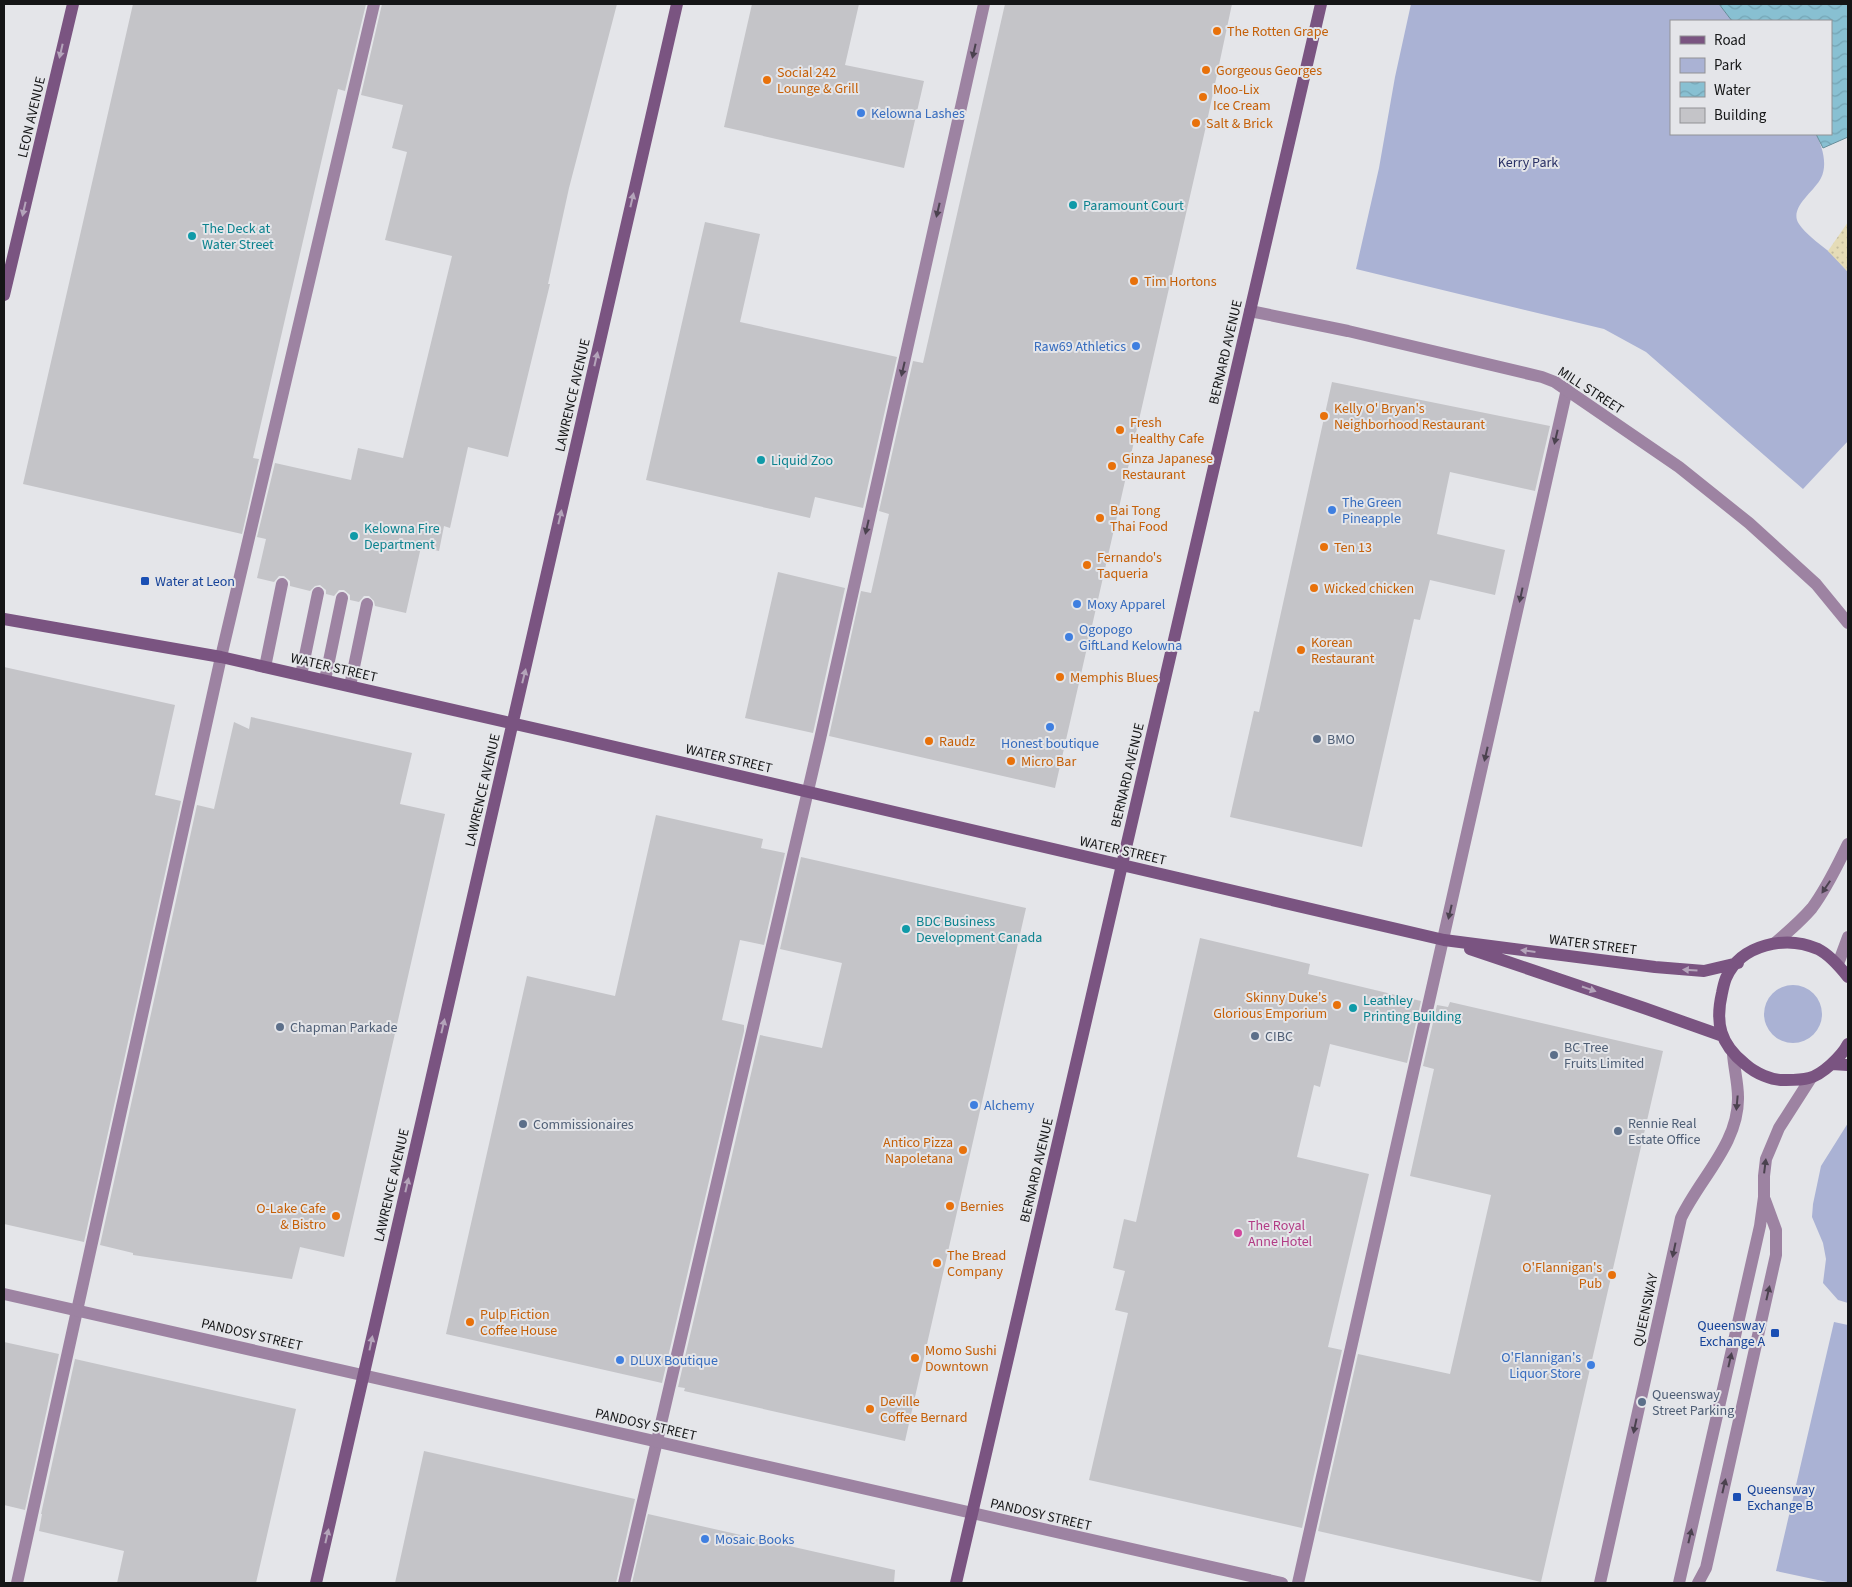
<svg xmlns="http://www.w3.org/2000/svg" width="1852" height="1587" font-family="'Source Sans 3',sans-serif">
<defs>
<pattern id="sand-dots" width="8" height="8" patternUnits="userSpaceOnUse" patternTransform="scale(1.25)"><rect width="8" height="8" fill="#e5dcb7"/><path d="M2 2h.1M6 6h.1" fill="none" stroke="#c4bc9d" stroke-width="1.8" stroke-linecap="round"/></pattern>
<pattern id="water-waves" width="16" height="10" patternUnits="userSpaceOnUse" patternTransform="scale(1.25)"><rect width="16" height="10" fill="#88c0d2"/><path d="M0 5q4-4 8 0t8 0" fill="none" stroke="#74a4b4"/></pattern>
</defs>
<rect width="100%" height="100%" fill="#e4e5e9"/>
<path fill="#aab2d4" d="M 1411,4 L 1719,4 L 1732,21 L 1671,21 L 1671,134 L 1816,134 C 1822,146 1828,164 1821,178 C 1815,191 1788,208 1799,224 C 1806,234 1817,242 1827,250 C 1835,256 1841,265 1848,272 L 1848,441 L 1803,489 L 1646,352 L 1604,329 L 1356,269 L 1379,168 L 1395,77 Z
M1764 1014a29 29 0 1 1 58 0a29 29 0 1 1-58 0Z
M 1848,1123 L 1848,1303 L 1838,1300 L 1823,1283 L 1826,1259 L 1823,1243 L 1812,1217 L 1813,1204 L 1821,1166 Z
M 1834,1322 L 1848,1325 L 1848,1583 L 1832,1583 L 1776,1571 Z"/>
<path fill="url(#sand-dots)" d="M 1848,222 L 1848,272 L 1828,251 Z"/>
<path fill="url(#water-waves)" stroke="#668d9a" d="M 1719,4 L 1848,4 L 1848,137 L 1823,148 L 1816,134 L 1831,134 L 1831,21 L 1732,21 Z"/>
<path fill="#c4c4c8" d="M 133,4 L 366,4 L 345,91 L 338,89 L 253,458 L 259,459 L 242,534 L 23,484 Z
M 382,4 L 617,4 L 569,188 L 548,284 L 550,284 L 508,457 L 468,447 L 450,528 L 444,526 L 439,551 L 421,547 L 406,613 L 375,606 L 374,601 L 369,596 L 364,596 L 359,602 L 350,600 L 350,595 L 344,590 L 339,590 L 334,596 L 326,594 L 326,590 L 320,585 L 315,586 L 310,591 L 290,586 L 290,581 L 284,576 L 279,576 L 274,582 L 257,578 L 266,539 L 257,537 L 275,463 L 351,480 L 358,448 L 403,458 L 452,256 L 385,240 L 407,152 L 392,148 L 403,105 L 361,95 Z
M 752,4 L 859,4 L 845,65 L 924,81 L 904,168 L 724,127 Z
M 1005,4 L 1232,4 L 1206,126 L 1055,788 L 829,736 L 861,591 L 871,593 L 889,514 L 879,511 L 913,361 L 923,363 Z
M 705,222 L 760,234 L 740,322 L 897,357 L 863,508 L 815,497 L 810,518 L 646,480 Z
M 1332,382 L 1550,426 L 1535,491 L 1450,472 L 1437,534 L 1505,550 L 1495,595 L 1430,580 L 1420,620 L 1414,619 L 1362,847 L 1230,817 L 1254,711 L 1259,712 Z
M 778,572 L 845,588 L 813,733 L 745,718 Z
M 4,667 L 175,705 L 155,795 L 181,801 L 84,1242 L 4,1224 Z
M 251,717 L 412,753 L 400,804 L 445,814 L 344,1257 L 300,1247 L 292,1279 L 133,1255 L 133,1253 L 100,1245 L 197,805 L 214,809 L 234,722 L 249,729 Z
M 656,815 L 763,839 L 761,848 L 785,853 L 764,945 L 740,940 L 722,1020 L 744,1025 L 744,1031 L 662,1383 L 446,1334 L 527,976 L 615,996 Z
M 801,857 L 1026,908 L 905,1441 L 684,1391 L 685,1388 L 678,1387 L 760,1035 L 822,1048 L 842,963 L 780,949 Z
M 1200,938 L 1310,964 L 1308,974 L 1421,1001 L 1407,1063 L 1330,1044 L 1320,1087 L 1314,1085 L 1297,1157 L 1369,1174 L 1328,1347 L 1342,1350 L 1302,1528 L 1089,1480 L 1128,1313 L 1115,1310 L 1125,1271 L 1113,1268 L 1124,1219 L 1136,1222 Z
M 1450,1002 L 1663,1051 L 1541,1582 L 1318,1531 L 1358,1354 L 1450,1374 L 1491,1195 L 1410,1176 L 1434,1069 L 1423,1066 L 1437,1005 L 1448,1007 Z
M 4,1342 L 59,1354 L 25,1510 L 4,1505 Z
M 75,1359 L 296,1409 L 256,1583 L 117,1583 L 124,1551 L 39,1531 L 42,1514 L 41,1514 Z
M 424,1451 L 635,1499 L 616,1583 L 395,1583 Z
M 648,1514 L 895,1570 L 894,1583 L 632,1583 Z"/>
<g fill="none" stroke-linecap="round" stroke-linejoin="round">
<path stroke="#9d83a2" stroke-width="12" d="M 265,667 L 282,584
M 301,675 L 318,593
M 325,680 L 342,598
M 350,686 L 367,604
M 17,1583 L 221,657 L 374,4
M 624,1583 L 820,739 L 984,4
M 1298,1583 L 1567,389
M 1600,1583 L 1681,1218 C 1700,1178 1739,1143 1738,1097 C 1738,1083 1734,1068 1733,1054
M 1679,1583 L 1760,1226 L 1764,1197 L 1764,1176 L 1766,1159 L 1779,1128 L 1811,1078
M 1698,1583 L 1706,1568 L 1776,1255 L 1776,1230 L 1765,1200"/>
<path stroke="#9d83a2" stroke-width="12" d="M 1250,311 L 1348,331 L 1542,377 L 1555,382 L 1679,467 L 1749,523 L 1816,584 L 1848,623
M 1775,943 C 1788,932 1801,921 1812,908 C 1827,888 1837,866 1848,844
M 1838,964 L 1848,937
M 4,1294 L 1282,1583"/>
<path stroke="#7a5481" stroke-width="12" d="M 4,295 L 73,4
M 4,619 L 221,657 L 568,736 L 1444,940 L 1655,967 L 1704,971 L 1738,963
M 1470,949 L 1644,1008 L 1723,1036
M 1848,977 C 1840,967 1830,955 1818,949 C 1786,935 1741,944 1726,978 C 1724,983 1723,988 1722,993 C 1715,1023 1720,1044 1745,1064 C 1755,1073 1772,1081 1786,1080 C 1793,1080 1802,1080 1809,1078 C 1822,1075 1842,1056 1848,1044
M 1832,1064 L 1848,1065
M 316,1583 L 677,4
M 956,1583 L 1321,4"/>
</g>
<defs><path id="oneway-solid" d="M-6-.8H1V-3.2L6.5 0L1 3.2V.8H-6Z" transform="scale(1.25)"/></defs>
<g fill="#b4a4ba">
<use href="#oneway-solid" transform="translate(61 51) rotate(103)"/>
<use href="#oneway-solid" transform="translate(632 200) rotate(-77)"/>
<use href="#oneway-solid" transform="translate(24 209) rotate(103)"/>
<use href="#oneway-solid" transform="translate(596 359) rotate(-77)"/>
<use href="#oneway-solid" transform="translate(560 517) rotate(-77)"/>
<use href="#oneway-solid" transform="translate(524 676) rotate(-76)"/>
<use href="#oneway-solid" transform="translate(1528 951) rotate(-173)"/>
<use href="#oneway-solid" transform="translate(1690 970) rotate(-176)"/>
<use href="#oneway-solid" transform="translate(1589 989) rotate(19)"/>
<use href="#oneway-solid" transform="translate(443 1026) rotate(-77)"/>
<use href="#oneway-solid" transform="translate(407 1185) rotate(-77)"/>
<use href="#oneway-solid" transform="translate(371 1343) rotate(-78)"/>
<use href="#oneway-solid" transform="translate(327 1536) rotate(-77)"/>
</g>
<g fill="#4b424f">
<use href="#oneway-solid" transform="translate(974 51) rotate(103)"/>
<use href="#oneway-solid" transform="translate(938 210) rotate(103)"/>
<use href="#oneway-solid" transform="translate(903 369) rotate(103)"/>
<use href="#oneway-solid" transform="translate(1556 437) rotate(103)"/>
<use href="#oneway-solid" transform="translate(867 527) rotate(103)"/>
<use href="#oneway-solid" transform="translate(1521 595) rotate(102)"/>
<use href="#oneway-solid" transform="translate(1486 754) rotate(103)"/>
<use href="#oneway-solid" transform="translate(1826 887) rotate(124)"/>
<use href="#oneway-solid" transform="translate(1450 912) rotate(103)"/>
<use href="#oneway-solid" transform="translate(1737 1103) rotate(95)"/>
<use href="#oneway-solid" transform="translate(1765 1166) rotate(-83)"/>
<use href="#oneway-solid" transform="translate(1674 1250) rotate(102)"/>
<use href="#oneway-solid" transform="translate(1768 1293) rotate(-77)"/>
<use href="#oneway-solid" transform="translate(1730 1360) rotate(-77)"/>
<use href="#oneway-solid" transform="translate(1635 1426) rotate(102)"/>
<use href="#oneway-solid" transform="translate(1724 1486) rotate(-77)"/>
<use href="#oneway-solid" transform="translate(1690 1536) rotate(-77)"/>
</g>
<g fill="#e8710a" stroke="#e4e5e9" stroke-width="2">
<circle cx="1217" cy="31" r="5"/>
<circle cx="1206" cy="70" r="5"/>
<circle cx="767" cy="80" r="5"/>
<circle cx="1203" cy="97" r="5"/>
<circle cx="1196" cy="123" r="5"/>
<circle cx="1134" cy="281" r="5"/>
<circle cx="1324" cy="416" r="5"/>
<circle cx="1120" cy="430" r="5"/>
<circle cx="1112" cy="466" r="5"/>
<circle cx="1100" cy="518" r="5"/>
<circle cx="1324" cy="547" r="5"/>
<circle cx="1087" cy="565" r="5"/>
<circle cx="1314" cy="588" r="5"/>
<circle cx="1301" cy="650" r="5"/>
<circle cx="1060" cy="677" r="5"/>
<circle cx="929" cy="741" r="5"/>
<circle cx="1011" cy="761" r="5"/>
<circle cx="1337" cy="1005" r="5"/>
<circle cx="963" cy="1150" r="5"/>
<circle cx="950" cy="1206" r="5"/>
<circle cx="336" cy="1216" r="5"/>
<circle cx="937" cy="1263" r="5"/>
<circle cx="1612" cy="1275" r="5"/>
<circle cx="470" cy="1322" r="5"/>
<circle cx="915" cy="1358" r="5"/>
<circle cx="870" cy="1409" r="5"/>
</g>
<g fill="#3f7fe0" stroke="#e4e5e9" stroke-width="2">
<circle cx="861" cy="113" r="5"/>
<circle cx="1136" cy="346" r="5"/>
<circle cx="1332" cy="510" r="5"/>
<circle cx="1077" cy="604" r="5"/>
<circle cx="1069" cy="637" r="5"/>
<circle cx="1050" cy="727" r="5"/>
<circle cx="974" cy="1105" r="5"/>
<circle cx="620" cy="1360" r="5"/>
<circle cx="1591" cy="1365" r="5"/>
<circle cx="705" cy="1539" r="5"/>
</g>
<g fill="#0f9aa8" stroke="#e4e5e9" stroke-width="2">
<circle cx="1073" cy="205" r="5"/>
<circle cx="192" cy="236" r="5"/>
<circle cx="761" cy="460" r="5"/>
<circle cx="354" cy="536" r="5"/>
<circle cx="906" cy="929" r="5"/>
<circle cx="1353" cy="1008" r="5"/>
</g>
<g fill="#1a4fb4" stroke="#e4e5e9" stroke-width="2">
<rect x="140" y="576" width="10" height="10" rx="2.5"/>
<rect x="1770" y="1328" width="10" height="10" rx="2.5"/>
<rect x="1732" y="1492" width="10" height="10" rx="2.5"/>
</g>
<g fill="#5c6f8a" stroke="#e4e5e9" stroke-width="2">
<circle cx="1317" cy="739" r="5"/>
<circle cx="280" cy="1027" r="5"/>
<circle cx="1255" cy="1036" r="5"/>
<circle cx="1554" cy="1055" r="5"/>
<circle cx="523" cy="1124" r="5"/>
<circle cx="1618" cy="1131" r="5"/>
<circle cx="1642" cy="1402" r="5"/>
</g>
<circle fill="#d1479c" stroke="#e4e5e9" stroke-width="2" cx="1238" cy="1233" r="5"/>
<g text-anchor="middle" stroke-width="4" stroke-linejoin="round" paint-order="stroke">
<g font-size="14" fill="#c56008" stroke="#e4e5e9" text-anchor="start">
<text x="1227" y="36">The Rotten Grape</text>
<text x="1216" y="75">Gorgeous Georges</text>
<text x="777" y="77">Social 242<tspan x="777" dy="16">Lounge &amp; Grill</tspan></text>
<text x="1213" y="94">Moo-Lix<tspan x="1213" dy="16">Ice Cream</tspan></text>
<text x="1206" y="128">Salt &amp; Brick</text>
<text x="1144" y="286">Tim Hortons</text>
<text x="1334" y="413">Kelly O' Bryan's<tspan x="1334" dy="16">Neighborhood Restaurant</tspan></text>
<text x="1130" y="427">Fresh<tspan x="1130" dy="16">Healthy Cafe</tspan></text>
<text x="1122" y="463">Ginza Japanese<tspan x="1122" dy="16">Restaurant</tspan></text>
<text x="1110" y="515">Bai Tong<tspan x="1110" dy="16">Thai Food</tspan></text>
<text x="1334" y="552">Ten 13</text>
<text x="1097" y="562">Fernando's<tspan x="1097" dy="16">Taqueria</tspan></text>
<text x="1324" y="593">Wicked chicken</text>
<text x="1311" y="647">Korean<tspan x="1311" dy="16">Restaurant</tspan></text>
<text x="1070" y="682">Memphis Blues</text>
<text x="939" y="746">Raudz</text>
<text x="1021" y="766">Micro Bar</text>
<text x="1327" y="1002" text-anchor="end">Skinny Duke's<tspan x="1327" dy="16">Glorious Emporium</tspan></text>
<text x="953" y="1147" text-anchor="end">Antico Pizza<tspan x="953" dy="16">Napoletana</tspan></text>
<text x="960" y="1211">Bernies</text>
<text x="326" y="1213" text-anchor="end">O-Lake Cafe<tspan x="326" dy="16">&amp; Bistro</tspan></text>
<text x="947" y="1260">The Bread<tspan x="947" dy="16">Company</tspan></text>
<text x="1602" y="1272" text-anchor="end">O'Flannigan's<tspan x="1602" dy="16">Pub</tspan></text>
<text x="480" y="1319">Pulp Fiction<tspan x="480" dy="16">Coffee House</tspan></text>
<text x="925" y="1355">Momo Sushi<tspan x="925" dy="16">Downtown</tspan></text>
<text x="880" y="1406">Deville<tspan x="880" dy="16">Coffee Bernard</tspan></text>
</g>
<g font-size="14" fill="#366cbe" stroke="#e4e5e9" text-anchor="start">
<text x="871" y="118">Kelowna Lashes</text>
<text x="1126" y="351" text-anchor="end">Raw69 Athletics</text>
<text x="1342" y="507">The Green<tspan x="1342" dy="16">Pineapple</tspan></text>
<text x="1087" y="609">Moxy Apparel</text>
<text x="1079" y="634">Ogopogo<tspan x="1079" dy="16">GiftLand Kelowna</tspan></text>
<text x="1050" y="748" text-anchor="middle">Honest boutique</text>
<text x="984" y="1110">Alchemy</text>
<text x="1581" y="1362" text-anchor="end">O'Flannigan's<tspan x="1581" dy="16">Liquor Store</tspan></text>
<text x="630" y="1365">DLUX Boutique</text>
<text x="715" y="1544">Mosaic Books</text>
</g>
<g font-size="14" fill="#151617" stroke="#e4e5e9">
<text transform="translate(31 117) rotate(-77)" y="5">LEON AVENUE</text>
<text transform="translate(1225 352) rotate(-77)" y="5">BERNARD AVENUE</text>
<text transform="translate(1591 390) rotate(33)" y="5">MILL STREET</text>
<text transform="translate(572 395) rotate(-77)" y="5">LAWRENCE AVENUE</text>
<text transform="translate(334 667) rotate(13)" y="5">WATER STREET</text>
<text transform="translate(729 758) rotate(13)" y="5">WATER STREET</text>
<text transform="translate(1127 775) rotate(-77)" y="5">BERNARD AVENUE</text>
<text transform="translate(482 790) rotate(-77)" y="5">LAWRENCE AVENUE</text>
<text transform="translate(1123 850) rotate(13)" y="5">WATER STREET</text>
<text transform="translate(1593 944) rotate(7)" y="5">WATER STREET</text>
<text transform="translate(1036 1170) rotate(-77)" y="5">BERNARD AVENUE</text>
<text transform="translate(391 1185) rotate(-77)" y="5">LAWRENCE AVENUE</text>
<text transform="translate(1645 1310) rotate(-78)" y="5">QUEENSWAY</text>
<text transform="translate(252 1334) rotate(13)" y="5">PANDOSY STREET</text>
<text transform="translate(646 1424) rotate(13)" y="5">PANDOSY STREET</text>
<text transform="translate(1041 1514) rotate(13)" y="5">PANDOSY STREET</text>
</g>
<g font-size="14" fill="#293065" stroke="#e4e5e9">
<text x="1528" y="167">Kerry Park</text>
</g>
<g font-size="14" fill="#0d838f" stroke="#e4e5e9" text-anchor="start">
<text x="1083" y="210">Paramount Court</text>
<text x="202" y="233">The Deck at<tspan x="202" dy="16">Water Street</tspan></text>
<text x="771" y="465">Liquid Zoo</text>
<text x="364" y="533">Kelowna Fire<tspan x="364" dy="16">Department</tspan></text>
<text x="916" y="926">BDC Business<tspan x="916" dy="16">Development Canada</tspan></text>
<text x="1363" y="1005">Leathley<tspan x="1363" dy="16">Printing Building</tspan></text>
</g>
<g font-size="14" fill="#164399" stroke="#e4e5e9" text-anchor="start">
<text x="155" y="586">Water at Leon</text>
<text x="1765" y="1330" text-anchor="end">Queensway<tspan x="1765" dy="16">Exchange A</tspan></text>
<text x="1747" y="1494">Queensway<tspan x="1747" dy="16">Exchange B</tspan></text>
</g>
<g font-size="14" fill="#4e5e75" stroke="#e4e5e9" text-anchor="start">
<text x="1327" y="744">BMO</text>
<text x="290" y="1032">Chapman Parkade</text>
<text x="1265" y="1041">CIBC</text>
<text x="1564" y="1052">BC Tree<tspan x="1564" dy="16">Fruits Limited</tspan></text>
<text x="1628" y="1128">Rennie Real<tspan x="1628" dy="16">Estate Office</tspan></text>
<text x="533" y="1129">Commissionaires</text>
<text x="1652" y="1399">Queensway<tspan x="1652" dy="16">Street Parking</tspan></text>
</g>
<g font-size="14" fill="#b23c85" stroke="#e4e5e9" text-anchor="start">
<text x="1248" y="1230">The Royal<tspan x="1248" dy="16">Anne Hotel</tspan></text>
</g>
</g>
<rect width="1852" height="1587" fill="none" stroke="#151617" stroke-width="10"/>
<rect x="1670" y="20" width="162" height="115" fill="#e4e5e9" stroke="#919295"/>
<rect x="1680" y="36" width="25" height="8" fill="#7a5481" stroke="#919295"/>
<text x="1714" y="45" font-size="15" fill="#151617">Road</text>
<rect x="1680" y="58" width="25" height="15" fill="#aab2d4" stroke="#919295"/>
<text x="1714" y="70" font-size="15" fill="#151617">Park</text>
<rect x="1680" y="82" width="25" height="15" fill="url(#water-waves)" stroke="#919295"/>
<text x="1714" y="95" font-size="15" fill="#151617">Water</text>
<rect x="1680" y="108" width="25" height="15" fill="#c4c4c8" stroke="#919295"/>
<text x="1714" y="120" font-size="15" fill="#151617">Building</text>
</svg>
